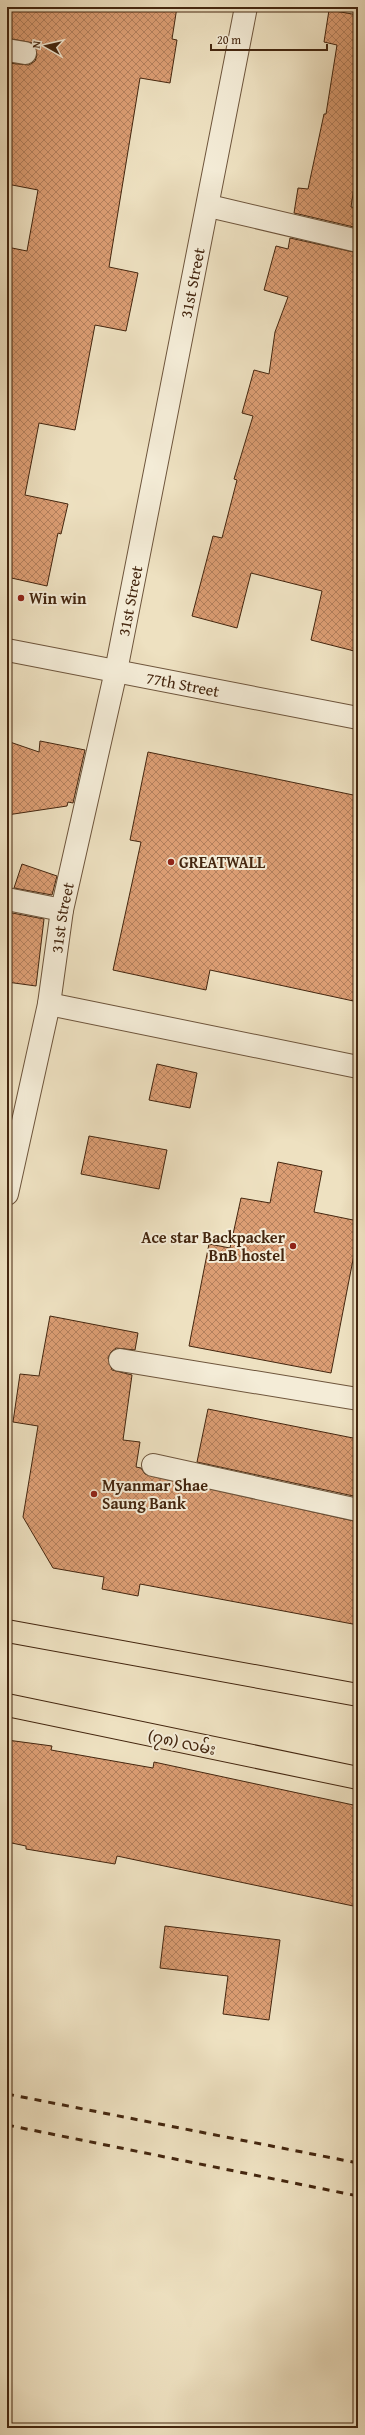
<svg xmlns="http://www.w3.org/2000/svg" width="365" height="2435" font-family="'Gentium Book Plus','Noto Sans Myanmar',serif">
<defs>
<pattern id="building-cross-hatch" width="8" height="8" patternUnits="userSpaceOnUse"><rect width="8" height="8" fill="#db9d73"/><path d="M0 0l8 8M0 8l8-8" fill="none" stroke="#b3805d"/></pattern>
</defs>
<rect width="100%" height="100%" fill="#eee1c1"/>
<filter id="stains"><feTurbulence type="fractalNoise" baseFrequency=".005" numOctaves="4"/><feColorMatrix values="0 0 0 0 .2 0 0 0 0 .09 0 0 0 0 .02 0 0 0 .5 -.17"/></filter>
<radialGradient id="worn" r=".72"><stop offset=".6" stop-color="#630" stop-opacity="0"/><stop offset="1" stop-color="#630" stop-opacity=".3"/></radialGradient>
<path fill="url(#building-cross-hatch)" stroke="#44260f" d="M 11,7 L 177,7 L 172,39 L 177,40 L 170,83 L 140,78 L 109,267 L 138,273 L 126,331 L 95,325 L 75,430 L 39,423 L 25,495 L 68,504 L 61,534 L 58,533 L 47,586 L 7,577 L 7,247 L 27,251 L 38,190 L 7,184 L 7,63 L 29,65 L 35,61 L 37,55 L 33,43 L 7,38 Z
M 329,10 L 358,15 L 358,161 L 351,207 L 358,208 L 358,228 L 294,213 L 298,188 L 308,189 L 324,114 L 326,114 L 337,45 L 324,42 Z
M 290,238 L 358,253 L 358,652 L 311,640 L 322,591 L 251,573 L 237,628 L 192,616 L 213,536 L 222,538 L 237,480 L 234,479 L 253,416 L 242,413 L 254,370 L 269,374 L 275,332 L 288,297 L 264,290 L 276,246 L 288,249 Z
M 7,741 L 39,752 L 40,741 L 85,750 L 73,803 L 68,802 L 67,806 L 7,815 Z
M 148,752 L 358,796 L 358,1002 L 210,970 L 206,990 L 113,970 L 141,842 L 130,840 Z
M 22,864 L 57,876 L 52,895 L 14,888 Z
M 7,912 L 44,919 L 36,986 L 7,982 Z
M 157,1064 L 197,1073 L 190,1108 L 149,1100 Z
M 89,1136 L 167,1150 L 159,1189 L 81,1174 Z
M 278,1162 L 322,1171 L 314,1212 L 358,1221 L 358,1234 L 331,1373 L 189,1346 L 209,1244 L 230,1248 L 241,1198 L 270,1203 Z
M 50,1316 L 138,1333 L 135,1350 L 116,1348 L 111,1352 L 108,1358 L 112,1370 L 132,1375 L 123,1440 L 140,1442 L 136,1467 L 141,1468 L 145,1474 L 358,1522 L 358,1625 L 140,1584 L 138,1596 L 102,1589 L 104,1577 L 53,1568 L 23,1517 L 38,1426 L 13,1422 L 20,1374 L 39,1376 Z
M 208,1409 L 358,1439 L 358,1497 L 197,1462 Z
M 7,1740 L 52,1746 L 51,1750 L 153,1768 L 154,1762 L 358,1806 L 358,1907 L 117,1856 L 115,1864 L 26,1849 L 26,1846 L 7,1842 Z
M 165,1926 L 280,1940 L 269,2020 L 223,2014 L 228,1976 L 160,1968 Z"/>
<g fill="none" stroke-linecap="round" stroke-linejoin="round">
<defs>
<path id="service" d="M 7,899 L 62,910
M 120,1360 L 358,1399
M 153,1465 L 358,1510"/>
<g id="minor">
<path d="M 7,50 L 25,53"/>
<path d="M 209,206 L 358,241"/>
<path d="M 49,1004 L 358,1067"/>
<path id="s1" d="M 7,1194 L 49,1004 L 62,910 L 116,671 L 246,7"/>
</g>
<g id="tertiary">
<path id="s2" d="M 7,650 L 358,718"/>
</g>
<path id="primary" d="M 7,1631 L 358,1695
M 7,1705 L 358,1778"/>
</defs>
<use href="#service" stroke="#6e553c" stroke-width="24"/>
<use href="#minor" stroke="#6e553c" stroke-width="24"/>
<use href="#tertiary" stroke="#6e553c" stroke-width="24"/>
<use href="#primary" stroke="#44260f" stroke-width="24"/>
<use href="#service" stroke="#f4ecd7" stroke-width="22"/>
<use href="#minor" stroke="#f4ecd7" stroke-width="22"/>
<use href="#tertiary" stroke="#f4ecd7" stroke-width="22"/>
<use href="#primary" stroke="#eee1c1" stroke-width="22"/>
<path stroke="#44260f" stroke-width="3" stroke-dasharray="7 7" stroke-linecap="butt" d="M 7,2094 L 358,2163
M 7,2125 L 358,2196"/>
</g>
<g fill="#8f2418" stroke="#f4ecd7" stroke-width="1.5">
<circle cx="21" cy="598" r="4"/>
<circle cx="171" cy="862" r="4"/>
<circle cx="293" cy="1246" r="4"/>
<circle cx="94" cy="1494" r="4"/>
</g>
<g text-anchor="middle" stroke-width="4" stroke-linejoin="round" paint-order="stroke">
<g font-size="16" fill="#44260f" stroke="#f4ecd7">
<text dy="6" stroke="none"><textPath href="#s1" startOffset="930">31st Street</textPath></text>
<text dy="6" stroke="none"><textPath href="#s1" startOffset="606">31st Street</textPath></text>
<text dy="6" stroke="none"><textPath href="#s2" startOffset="179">77th Street</textPath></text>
<text dy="6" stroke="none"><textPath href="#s1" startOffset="282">31st Street</textPath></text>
<text transform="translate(182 1742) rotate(12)" y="6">(၇၈) လမ်း</text>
</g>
<g font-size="16" font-weight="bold" fill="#44260f" stroke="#f4ecd7" text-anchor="start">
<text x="29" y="604">Win win</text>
<text x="179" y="868">GREATWALL</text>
<text x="285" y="1243" text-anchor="end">Ace star Backpacker<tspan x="285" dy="18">BnB hostel</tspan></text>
<text x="102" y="1491">Myanmar Shae<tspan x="102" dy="18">Saung Bank</tspan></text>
</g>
</g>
<rect width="365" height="2435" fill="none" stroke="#eee1c1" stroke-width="24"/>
<rect x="8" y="8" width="349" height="2419" fill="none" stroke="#44260f" stroke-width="2"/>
<rect x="12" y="12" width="341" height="2411" fill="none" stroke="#44260f"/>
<g transform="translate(46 46) rotate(278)" stroke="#f4ecd7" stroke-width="3" paint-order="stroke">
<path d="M0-3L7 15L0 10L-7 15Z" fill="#44260f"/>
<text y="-6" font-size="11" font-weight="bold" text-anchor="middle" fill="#44260f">N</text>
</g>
<path d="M211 44v6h116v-6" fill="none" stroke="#44260f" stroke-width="2"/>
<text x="217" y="44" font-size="12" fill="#44260f" stroke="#f4ecd7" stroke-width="3" paint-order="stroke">20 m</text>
<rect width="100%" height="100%" filter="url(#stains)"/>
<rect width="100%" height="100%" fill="url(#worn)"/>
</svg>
